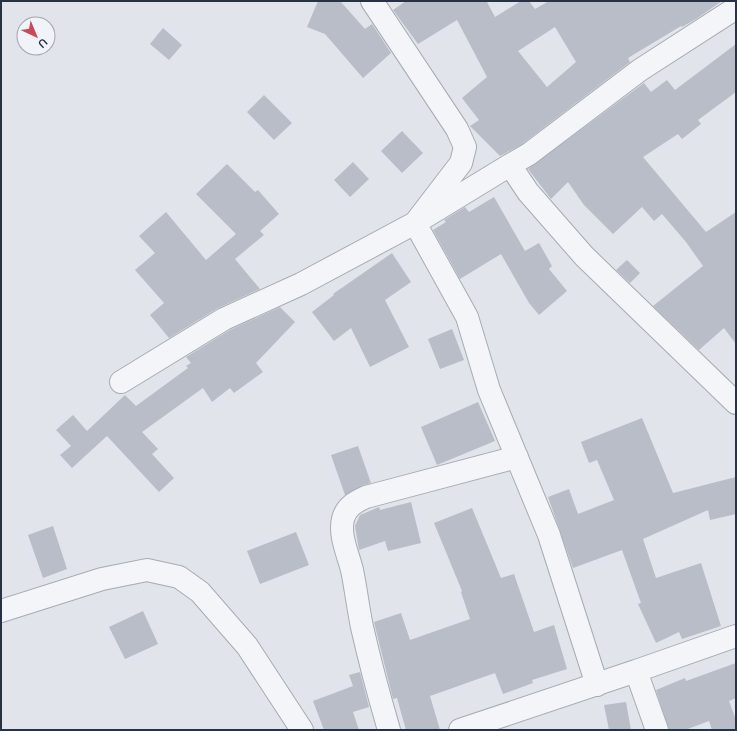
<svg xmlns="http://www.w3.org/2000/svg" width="737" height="731" font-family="Mulish,sans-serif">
<rect width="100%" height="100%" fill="#e1e4ea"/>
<path fill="#b8bdc7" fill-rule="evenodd" d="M 318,1 L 340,1 L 365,29 L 372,24 L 391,53 L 363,78 L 325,34 L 307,27 Z
M 406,1 L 488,1 L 487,2 L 495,17 L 521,1 L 529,1 L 535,9 L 549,1 L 722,1 L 696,19 L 682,27 L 681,26 L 628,58 L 630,62 L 522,144 L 500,156 L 470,126 L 479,120 L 462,98 L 487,77 L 457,20 L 418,44 L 393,10 ZM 555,27 L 576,62 L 547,87 L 518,51 Z
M 163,28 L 182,45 L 169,60 L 150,44 Z
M 736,44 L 736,92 L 698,120 L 701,124 L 682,139 L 678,134 L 643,157 L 706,232 L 736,212 L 736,344 L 724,328 L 699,350 L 653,306 L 703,266 L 686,242 L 662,214 L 654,221 L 642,207 L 613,234 L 584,205 L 568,182 L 551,199 L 528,169 L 644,83 L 651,92 L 667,80 L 675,90 Z
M 264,95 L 292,123 L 274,140 L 247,112 Z
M 402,131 L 423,153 L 402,173 L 381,151 Z
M 353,162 L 369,179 L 350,197 L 334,180 Z
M 227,164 L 255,192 L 258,190 L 279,214 L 260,231 L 264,235 L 235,259 L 260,289 L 218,308 L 169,338 L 150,315 L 164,303 L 135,270 L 155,253 L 139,236 L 166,212 L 206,260 L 236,234 L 196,194 Z
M 494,197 L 525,251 L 539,243 L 552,266 L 549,269 L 567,291 L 539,315 L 529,303 L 501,254 L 460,279 L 433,230 L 446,222 L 444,220 L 465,207 L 469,212 Z
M 392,253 L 411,282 L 385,300 L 409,347 L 370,367 L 351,328 L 334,341 L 312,312 L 334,295 L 333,294 Z
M 627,260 L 640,273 L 630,283 L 616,270 Z
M 280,307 L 295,322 L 256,363 L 263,372 L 234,393 L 230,388 L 212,402 L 203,388 L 142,432 L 158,449 L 152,454 L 174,478 L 159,492 L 107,436 L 72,468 L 60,455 L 71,446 L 56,430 L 73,415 L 87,431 L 125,395 L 136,406 L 188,368 L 186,366 L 191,363 L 186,357 L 230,330 Z
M 452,329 L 464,360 L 440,369 L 428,339 Z
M 478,402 L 495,441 L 437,465 L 421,427 Z
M 642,418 L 673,493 L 736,477 L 736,514 L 710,520 L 708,510 L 643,539 L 656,578 L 701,563 L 721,626 L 682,639 L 679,632 L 656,643 L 638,604 L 641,603 L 622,550 L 573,568 L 548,497 L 569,489 L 578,514 L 614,500 L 597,460 L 589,463 L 581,442 Z
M 358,446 L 371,483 L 361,486 L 345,495 L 331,455 Z
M 411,502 L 421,543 L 388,551 L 385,541 L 359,550 L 355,526 L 360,515 L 379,507 L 380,510 Z
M 472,508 L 501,578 L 514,574 L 534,632 L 554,625 L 567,669 L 532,680 L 533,683 L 503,694 L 495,673 L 430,696 L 440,730 L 406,730 L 397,698 L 393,699 L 374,622 L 401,613 L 410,640 L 470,619 L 461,592 L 462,591 L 434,523 Z
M 53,526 L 67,569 L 43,578 L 28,535 Z
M 296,532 L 309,565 L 260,584 L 247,551 Z
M 143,611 L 158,644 L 125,659 L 109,627 Z
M 736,663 L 736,698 L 729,701 L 736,720 L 736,730 L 712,730 L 709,721 L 685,730 L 669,730 L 656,690 L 685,678 L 686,681 Z
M 360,672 L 369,707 L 353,712 L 359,730 L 324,730 L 313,701 L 353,686 L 349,675 Z
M 626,702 L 631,730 L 609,730 L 604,705 Z"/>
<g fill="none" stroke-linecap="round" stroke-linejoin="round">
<defs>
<path id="minor" d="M 372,1 L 457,129 L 465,147 L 461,163 L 415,223 L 467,317 L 489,390 L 549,535 L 597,685
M 736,8 L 640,70 L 529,154 L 510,165 L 528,192 L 584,256 L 736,403
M 121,382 L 224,319 L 301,284 L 415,223 L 510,165
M 1,611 L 102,579 L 147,570 L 179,577 L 200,592 L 247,646 L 302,730
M 389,730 C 379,696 370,662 362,627 C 358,608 356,589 352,570 C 348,554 339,535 343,519 C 346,507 355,502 366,497 L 517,457
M 460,730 L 636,671
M 657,730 L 636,671 L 736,636"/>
</defs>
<use href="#minor" stroke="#a6abb4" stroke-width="24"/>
<use href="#minor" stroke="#f4f5f8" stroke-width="22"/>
</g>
<rect width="737" height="731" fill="none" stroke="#293242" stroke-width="4"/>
<g transform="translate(36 36) rotate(136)"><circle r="19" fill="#f0f3f7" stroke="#a0a6af"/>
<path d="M0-3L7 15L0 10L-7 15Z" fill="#cf4559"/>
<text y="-6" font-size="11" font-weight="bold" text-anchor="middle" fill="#293242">U</text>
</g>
</svg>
